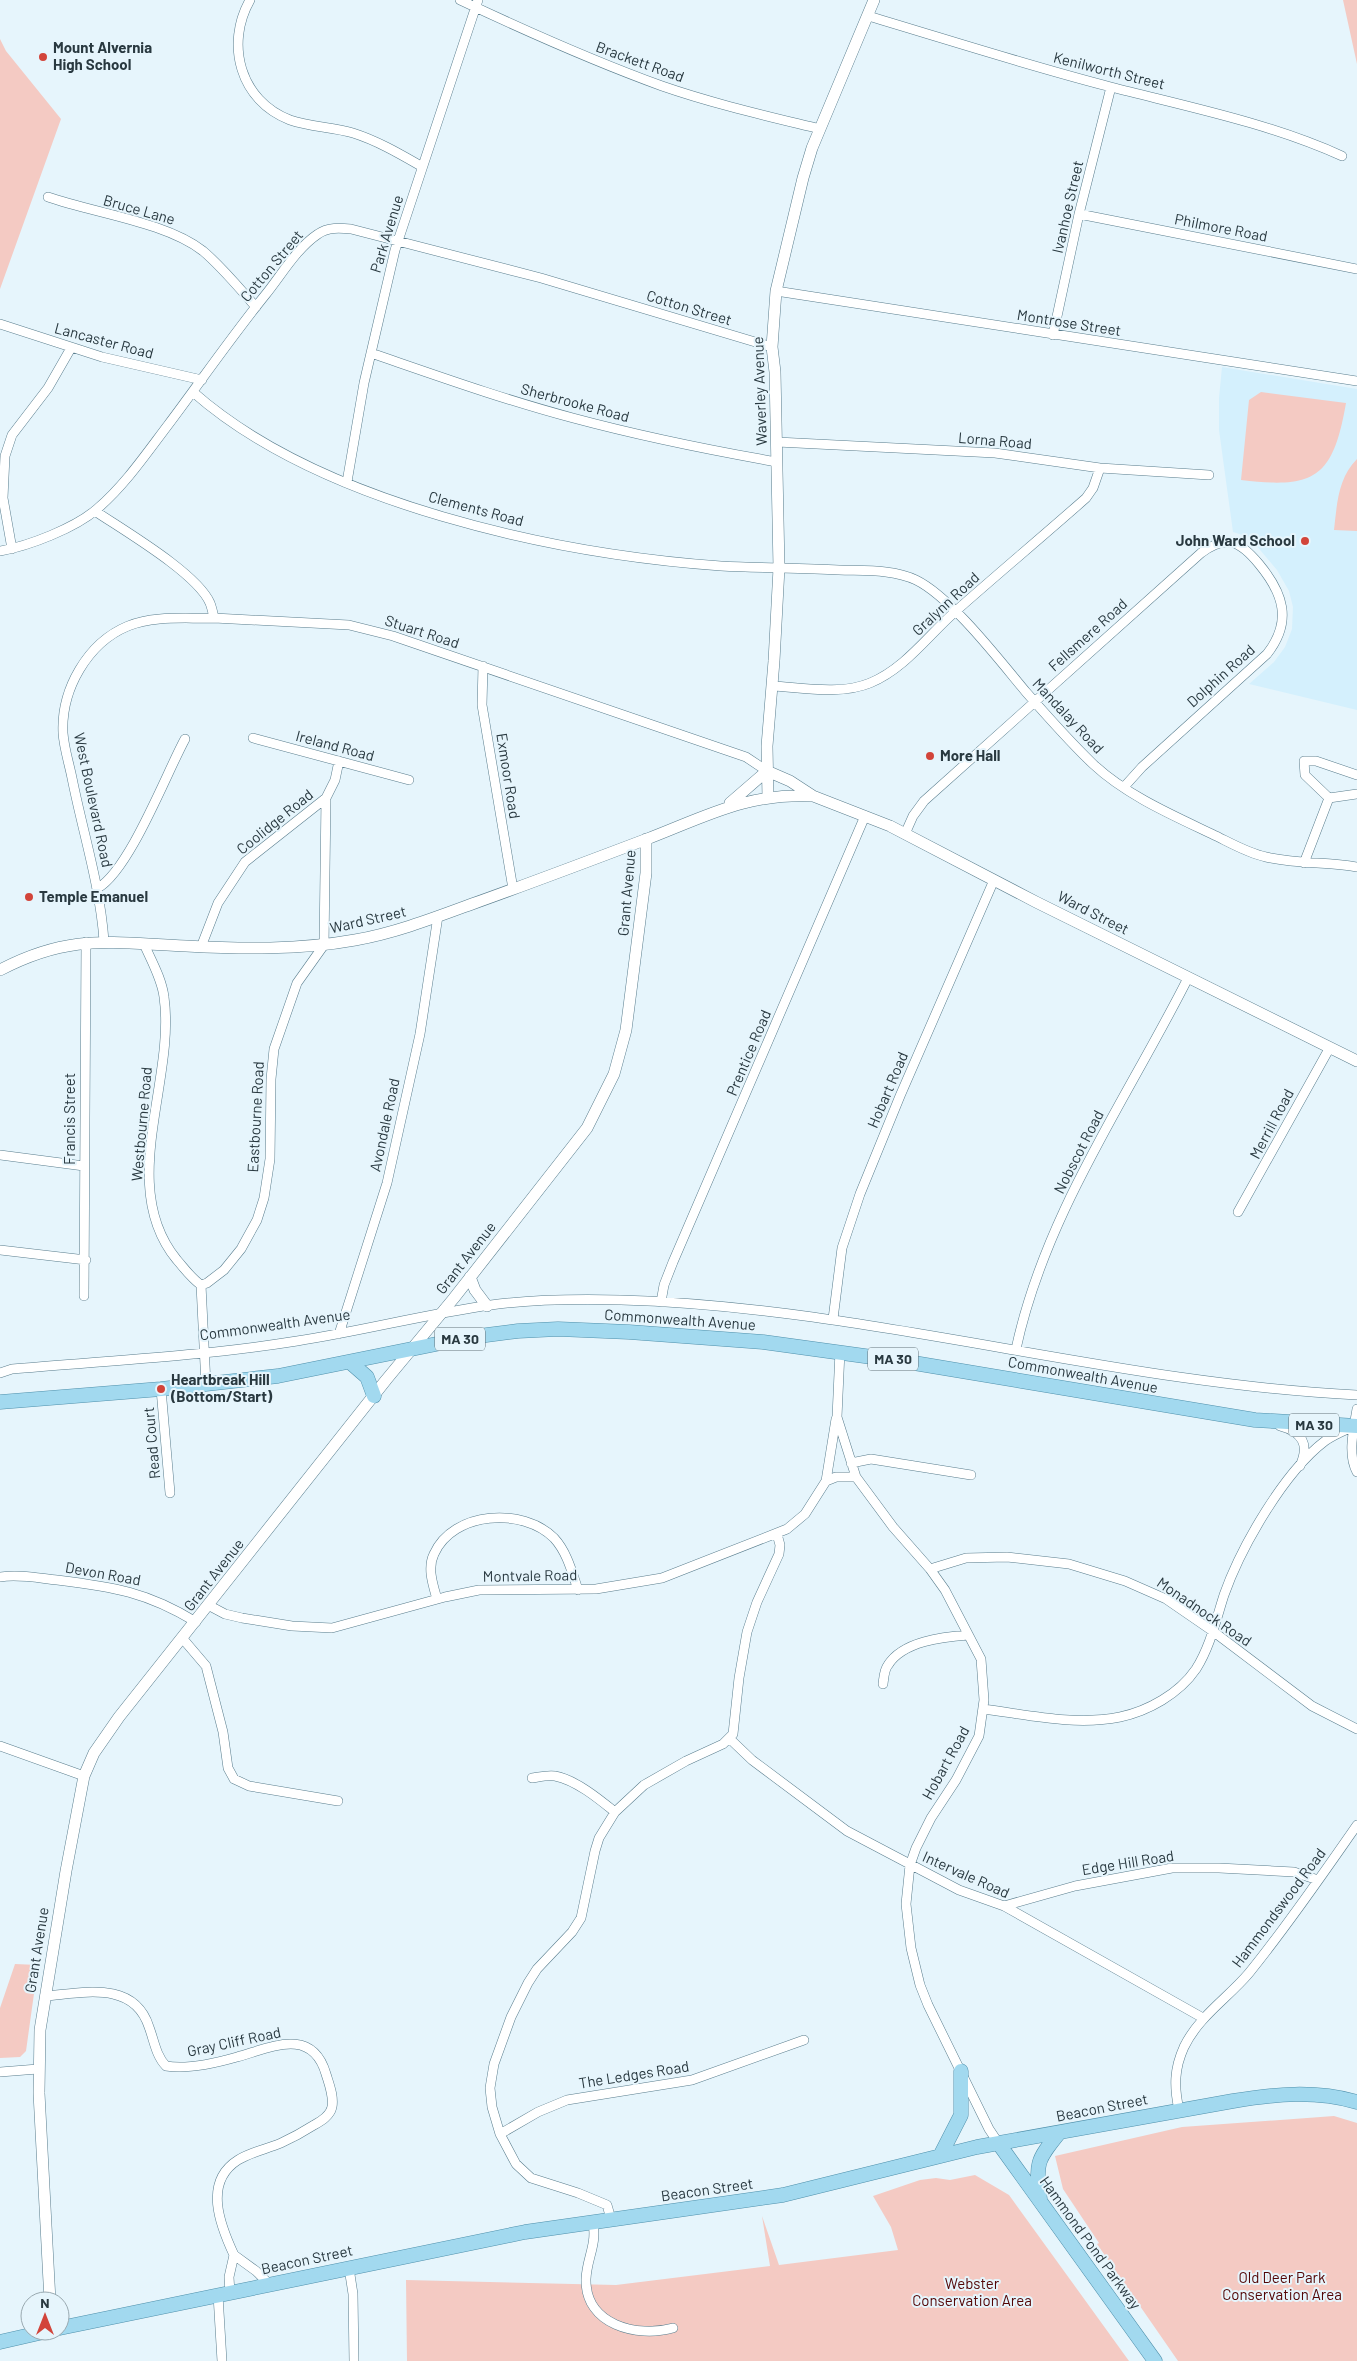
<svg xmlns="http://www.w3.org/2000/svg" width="1357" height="2361" font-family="Barlow,sans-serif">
<rect width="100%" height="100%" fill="#e6f5fc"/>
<path fill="#d4f0fd" d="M 1222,367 L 1357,389 L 1357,710 L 1249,684 L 1274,662 L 1285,647 L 1292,629 L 1293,607 L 1289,591 L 1277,570 L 1249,537 L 1233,532 L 1219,430 L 1219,398 Z"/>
<path fill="#f4cac3" d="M 1343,0 L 1357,0 L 1357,64 Z
M 0,39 L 6,51 L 61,119 L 0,289 Z
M 1261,392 L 1346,403 C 1333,478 1315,489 1241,480 L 1249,400 Z
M 1357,459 L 1357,531 L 1334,530 C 1337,504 1338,478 1357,459 Z
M 15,1964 L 38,1965 L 26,2051 L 20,2057 L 0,2058 L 0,2008 Z
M 1334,2116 L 1357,2123 L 1357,2361 L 1178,2361 L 1097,2244 L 1099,2243 L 1063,2189 L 1055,2156 L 1182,2127 Z
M 975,2175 L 1009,2195 L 1129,2361 L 407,2361 L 406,2280 L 616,2285 L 770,2266 L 762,2216 L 779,2265 L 898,2250 L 891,2227 L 873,2196 L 920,2180 L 936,2178 L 950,2180 Z"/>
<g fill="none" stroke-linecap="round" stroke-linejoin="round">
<defs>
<path id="minor" d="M 250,0 C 225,44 240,101 290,120 C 310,127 333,127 353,133 C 378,141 400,154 421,166
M 460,0 C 526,31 593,61 662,86 C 714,104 767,116 820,129
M 868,16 C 949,40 1029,66 1111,87 C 1189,107 1269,123 1342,156
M 48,197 C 94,213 166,222 203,251 C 222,267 239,288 256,307
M 1079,214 L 1357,269
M 776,291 L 1357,381
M 0,324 L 102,357 L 202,380
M 1053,335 L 1079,214 L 1111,87
M 371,353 C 438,376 505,400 573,418 C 640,436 709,450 777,462
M 193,392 C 320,504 555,554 721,566 C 760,568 800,568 839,570 C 864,571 893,569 916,580 C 951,597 1000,661 1026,692 C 1047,716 1070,742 1093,764 C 1126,795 1172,815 1212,834 C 1229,842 1247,853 1266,857 C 1296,864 1327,862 1357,867
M 777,442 L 995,453 L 1100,468 L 1209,475
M 347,482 L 364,383 L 395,250 L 478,0
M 95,511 C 123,530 197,573 210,603 C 212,608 213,613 214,618 L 349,625 L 393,636 L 746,757 L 767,771
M 12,549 L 3,498 L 5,456 L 12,435 L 48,388 L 71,348
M 0,551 C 29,546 75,528 97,509 C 125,485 146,454 168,425 C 201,381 232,336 266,294 C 282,274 297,248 318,234 C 328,227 340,228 351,229 L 541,278 L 772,347
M 483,666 L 482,705 L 513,889
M 773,686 C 804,688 841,695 870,683 C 906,668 929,634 957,610 C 1000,572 1043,536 1086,498 L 1093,488 L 1100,468
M 253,738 L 409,780
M 1329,798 L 1305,775 L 1304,761 L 1316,761 L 1357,775
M 1329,798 L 1357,794
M 905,834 L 913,816 L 924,801 L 1201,553 C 1227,534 1240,541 1259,564 C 1283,593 1293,621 1267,654 L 1142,767 L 1124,787
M 1304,863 L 1329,798
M 98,888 C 130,869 166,774 185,739
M 104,941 C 100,885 83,833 72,778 C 69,763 64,748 63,733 C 61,690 87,643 128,626 C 154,615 187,619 214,618
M 144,944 C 151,960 162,979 164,997 C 176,1081 116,1186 177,1260 C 185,1269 191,1278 201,1285 L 206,1385
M 201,947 L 218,903 L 245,862 L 326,798
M 0,1155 L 84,1166
M 1238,1212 L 1329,1049
M 0,1250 L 86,1260
M 201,1285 L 207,1283 L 224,1270 L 241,1249 L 257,1220 L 264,1198 L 270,1159 L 271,1079 L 274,1049 L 297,983 L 324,945 L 326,798 L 335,780 L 339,761
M 84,1296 L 86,942
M 661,1302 L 664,1285 L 673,1262 L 865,816
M 833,1319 L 842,1248 L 860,1194 L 900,1096 L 994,880
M 339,1334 L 387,1183 L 420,1034 L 438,916
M 1016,1349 C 1045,1214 1127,1099 1188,978
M 840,1351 L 837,1417 L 856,1477 L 893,1527 L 930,1569 L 945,1590 L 981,1659 L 984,1700 L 979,1736 L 956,1780 L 931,1818 L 916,1848 L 910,1865 L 906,1904 L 911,1948 L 920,1985 L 928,2005 L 989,2129 L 999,2144
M 0,1373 L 12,1369 C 107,1361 203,1356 297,1341 C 362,1331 426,1314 491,1305 C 534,1299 578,1299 621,1300 C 869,1307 1109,1383 1357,1395
M 161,1389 L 170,1493
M 1357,1409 C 1354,1428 1347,1454 1357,1472
M 1280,1426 C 1302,1432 1310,1444 1300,1466
M 851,1463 L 871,1459 L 971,1475
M 826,1481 L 836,1419
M 930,1569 L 966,1558 L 1007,1557 L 1069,1564 L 1125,1581 L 1166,1599 L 1214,1632 L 1312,1706 L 1357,1729
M 0,1577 C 19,1574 38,1578 57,1580 C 114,1587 147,1592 196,1622
M 437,1599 C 433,1585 427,1568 434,1554 C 453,1511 523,1507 554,1538 C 567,1552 572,1572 578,1590
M 208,1605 L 225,1614 L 242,1618 L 292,1626 L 332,1628 L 445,1597 L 479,1590 L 596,1589 L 662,1578 L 787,1529 L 805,1514 L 826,1481 L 836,1477 L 856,1477
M 183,1639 L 206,1666 L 223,1732 L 228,1768 L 234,1779 L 249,1786 L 338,1801
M 883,1684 C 884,1677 884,1670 888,1665 C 903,1641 943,1637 968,1635
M 984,1709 C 1028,1715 1076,1726 1120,1717 C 1148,1711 1179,1694 1196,1669 C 1210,1647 1216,1620 1224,1595 C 1241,1547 1284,1472 1325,1441 C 1333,1435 1343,1431 1352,1427
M 730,1739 L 752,1760 L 847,1831 L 959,1890 L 1004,1906 L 1203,2018
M 0,1746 L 84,1776
M 532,1778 C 539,1777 547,1775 555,1776 C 576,1780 599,1799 615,1812
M 1004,1906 L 1075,1886 L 1172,1868 L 1219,1868 L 1294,1872 L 1318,1880
M 45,1996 C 83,1993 134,1980 149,2027 C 154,2040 156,2056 166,2066 C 188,2070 216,2063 237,2057 C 270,2048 312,2026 326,2074 C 329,2084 334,2096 332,2107 C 330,2116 321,2121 314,2125 C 303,2132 292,2138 281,2143 C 267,2149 251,2152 238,2160 C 203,2182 220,2225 234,2255
M 0,2072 L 38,2069
M 1179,2110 C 1174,2087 1174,2069 1184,2047 C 1199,2016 1228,1998 1249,1973 C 1288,1925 1322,1875 1357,1825
M 500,2134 L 538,2112 L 567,2100 L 692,2080 L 804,2040
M 611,2219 L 607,2205 L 578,2193 L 531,2178 L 516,2164 L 500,2134 L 492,2107 L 490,2088 L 494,2064 L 511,2017 L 528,1983 L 537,1969 L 572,1932 L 581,1918 L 595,1851 L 599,1838 L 615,1812 L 644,1785 L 686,1761 L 723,1744 L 733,1734 L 739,1678 L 747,1632 L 757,1602 L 779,1554 L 780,1545 L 777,1534
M 593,2222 C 597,2246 587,2257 586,2279 C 585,2325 637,2338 673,2328
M 349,2268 L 353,2294 L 354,2361
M 230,2293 L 229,2277 L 234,2255 L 256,2271 L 269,2284
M 218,2295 L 222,2361"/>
<path id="tertiary" d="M 768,798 L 767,746 L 774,661 L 779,568 L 775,372 L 772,347 L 776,291 L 803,178 L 812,148 L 874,0
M 730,803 L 767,771 L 790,781 L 813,796 L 890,826 L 1036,902 L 1357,1061
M 0,970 C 71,933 110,943 186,946 C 241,949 300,950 355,940 C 395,933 434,918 472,904 C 531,883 589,861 647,839 C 707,816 746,793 813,796
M 470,1277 L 475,1290 L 487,1306
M 50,2301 L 39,2093 L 40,2030 L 66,1871 L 84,1776 L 94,1753 L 119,1717 L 386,1380 L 454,1298 L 587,1128 L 614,1074 L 626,1030 L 646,873 L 646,839"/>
<path id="primary" d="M 351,1363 L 367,1377 L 374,1396
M 0,1402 L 161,1389 L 278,1376 L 471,1337 L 518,1331 L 558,1329 L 629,1332 L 763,1342 L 908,1362 L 1255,1420 L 1357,1426
M 999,2144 L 1155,2361
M 940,2156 L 961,2115 L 961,2071
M 1040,2199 C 1036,2163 1036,2161 1059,2133
M 60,2328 L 525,2232 L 783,2195 L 977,2147 L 1233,2101 C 1275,2094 1315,2090 1357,2102
M 0,2342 L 48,2331"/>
</defs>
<use href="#minor" stroke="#597d8d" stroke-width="10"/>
<use href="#tertiary" stroke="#597d8d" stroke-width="12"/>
<use href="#primary" stroke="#4f90ab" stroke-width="15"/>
<use href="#minor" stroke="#fff" stroke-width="9"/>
<use href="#tertiary" stroke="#fff" stroke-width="11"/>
<use href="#primary" stroke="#a2d9ef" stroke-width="14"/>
</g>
<g fill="#d2443a" stroke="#e6f5fc" stroke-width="2">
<circle cx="43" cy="57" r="5"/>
<circle cx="1305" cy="541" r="5"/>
<circle cx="930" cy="756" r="5"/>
<circle cx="29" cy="897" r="5"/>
<circle cx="161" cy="1389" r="5"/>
</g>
<g text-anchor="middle" stroke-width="4" stroke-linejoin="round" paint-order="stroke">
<g fill="#e6f5fc" stroke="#627178" stroke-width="1">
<rect x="435" y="1327.5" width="50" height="23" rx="4"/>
<rect x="868" y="1347.5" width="50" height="23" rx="4"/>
<rect x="1289" y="1413.5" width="50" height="23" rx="4"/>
</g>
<g font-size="14" font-weight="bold" fill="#293940">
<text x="460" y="1344">MA 30</text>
<text x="893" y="1364">MA 30</text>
<text x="1314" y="1430">MA 30</text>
</g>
<g font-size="15" font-weight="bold" fill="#293940" stroke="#e6f5fc" text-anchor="start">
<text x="53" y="53">Mount Alvernia<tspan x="53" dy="17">High School</tspan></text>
<text x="1295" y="546" text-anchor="end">John Ward School</text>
<text x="940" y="761">More Hall</text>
<text x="39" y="902">Temple Emanuel</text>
<text x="171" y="1385">Heartbreak Hill<tspan x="171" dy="17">(Bottom/Start)</tspan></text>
</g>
<g font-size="15" fill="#293940" stroke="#e6f5fc">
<text transform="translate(640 62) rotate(20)" y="5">Brackett Road</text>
<text transform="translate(1109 71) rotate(14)" y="5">Kenilworth Street</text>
<text transform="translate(1068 207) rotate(-77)" y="5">Ivanhoe Street</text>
<text transform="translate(139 210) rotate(16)" y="5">Bruce Lane</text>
<text transform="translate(1221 228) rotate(11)" y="5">Philmore Road</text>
<text transform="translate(387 234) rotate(-73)" y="5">Park Avenue</text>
<text transform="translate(272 266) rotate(-50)" y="5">Cotton Street</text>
<text transform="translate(689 308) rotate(17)" y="5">Cotton Street</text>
<text transform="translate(1069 323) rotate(9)" y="5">Montrose Street</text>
<text transform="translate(104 341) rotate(15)" y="5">Lancaster Road</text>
<text transform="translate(760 391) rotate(-92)" y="5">Waverley Avenue</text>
<text transform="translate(575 403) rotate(15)" y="5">Sherbrooke Road</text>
<text transform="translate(995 441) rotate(5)" y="5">Lorna Road</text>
<text transform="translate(476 509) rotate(15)" y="5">Clements Road</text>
<text transform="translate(946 604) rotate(-43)" y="5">Gralynn Road</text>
<text transform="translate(422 632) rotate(18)" y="5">Stuart Road</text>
<text transform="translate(1088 635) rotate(-42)" y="5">Fellsmere Road</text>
<text transform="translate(1221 676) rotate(-42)" y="5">Dolphin Road</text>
<text transform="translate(1068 716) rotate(47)" y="5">Mandalay Road</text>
<text transform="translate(335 746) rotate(15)" y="5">Ireland Road</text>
<text transform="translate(508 776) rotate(81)" y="5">Exmoor Road</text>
<text transform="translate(93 800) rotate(78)" y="5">West Boulevard Road</text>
<text transform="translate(275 822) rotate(-39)" y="5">Coolidge Road</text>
<text transform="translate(627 893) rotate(-85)" y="5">Grant Avenue</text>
<text transform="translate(1093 913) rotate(27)" y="5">Ward Street</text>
<text transform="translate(368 920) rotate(-13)" y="5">Ward Street</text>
<text transform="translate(749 1053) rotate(-67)" y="5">Prentice Road</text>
<text transform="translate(888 1090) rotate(-67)" y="5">Hobart Road</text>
<text transform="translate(256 1117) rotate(-87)" y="5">Eastbourne Road</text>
<text transform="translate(70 1119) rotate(-90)" y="5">Francis Street</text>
<text transform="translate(142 1124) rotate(-85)" y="5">Westbourne Road</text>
<text transform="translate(1272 1124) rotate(-62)" y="5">Merrill Road</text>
<text transform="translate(385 1125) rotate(-78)" y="5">Avondale Road</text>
<text transform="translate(1079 1152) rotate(-63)" y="5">Nobscot Road</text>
<text transform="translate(466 1258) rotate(-52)" y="5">Grant Avenue</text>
<text transform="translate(680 1320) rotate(4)" y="5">Commonwealth Avenue</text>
<text transform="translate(275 1325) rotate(-8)" y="5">Commonwealth Avenue</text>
<text transform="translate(1083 1375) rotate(10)" y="5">Commonwealth Avenue</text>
<text transform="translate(152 1443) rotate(-95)" y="5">Read Court</text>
<text transform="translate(103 1574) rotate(10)" y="5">Devon Road</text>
<text transform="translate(214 1575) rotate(-52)" y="5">Grant Avenue</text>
<text transform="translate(530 1576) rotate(-1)" y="5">Montvale Road</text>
<text transform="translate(1204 1612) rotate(34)" y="5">Monadnock Road</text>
<text transform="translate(946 1763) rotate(-61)" y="5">Hobart Road</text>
<text transform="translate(1128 1863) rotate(-9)" y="5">Edge Hill Road</text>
<text transform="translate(966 1875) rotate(24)" y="5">Intervale Road</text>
<text transform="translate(1279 1908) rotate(-53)" y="5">Hammondswood Road</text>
<text transform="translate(37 1950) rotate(-81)" y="5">Grant Avenue</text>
<text transform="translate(234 2042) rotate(-12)" y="5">Gray Cliff Road</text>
<text transform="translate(634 2075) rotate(-9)" y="5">The Ledges Road</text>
<text transform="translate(1102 2108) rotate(-11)" y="5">Beacon Street</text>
<text transform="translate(707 2190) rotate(-8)" y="5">Beacon Street</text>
<text transform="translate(1090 2243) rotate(54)" y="5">Hammond Pond Parkway</text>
<text transform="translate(307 2260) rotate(-12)" y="5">Beacon Street</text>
</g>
<g font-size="15" fill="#530505" stroke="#e6f5fc">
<text x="1282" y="2283">Old Deer Park<tspan x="1282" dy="17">Conservation Area</tspan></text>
<text x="972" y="2289">Webster<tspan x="972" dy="17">Conservation Area</tspan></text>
</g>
</g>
<g transform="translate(45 2316)"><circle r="24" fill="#e6f5fc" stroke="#9aaab1"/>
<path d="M0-4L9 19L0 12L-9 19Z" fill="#d2443a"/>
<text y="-8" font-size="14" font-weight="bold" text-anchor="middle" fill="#293940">N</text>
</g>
</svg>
